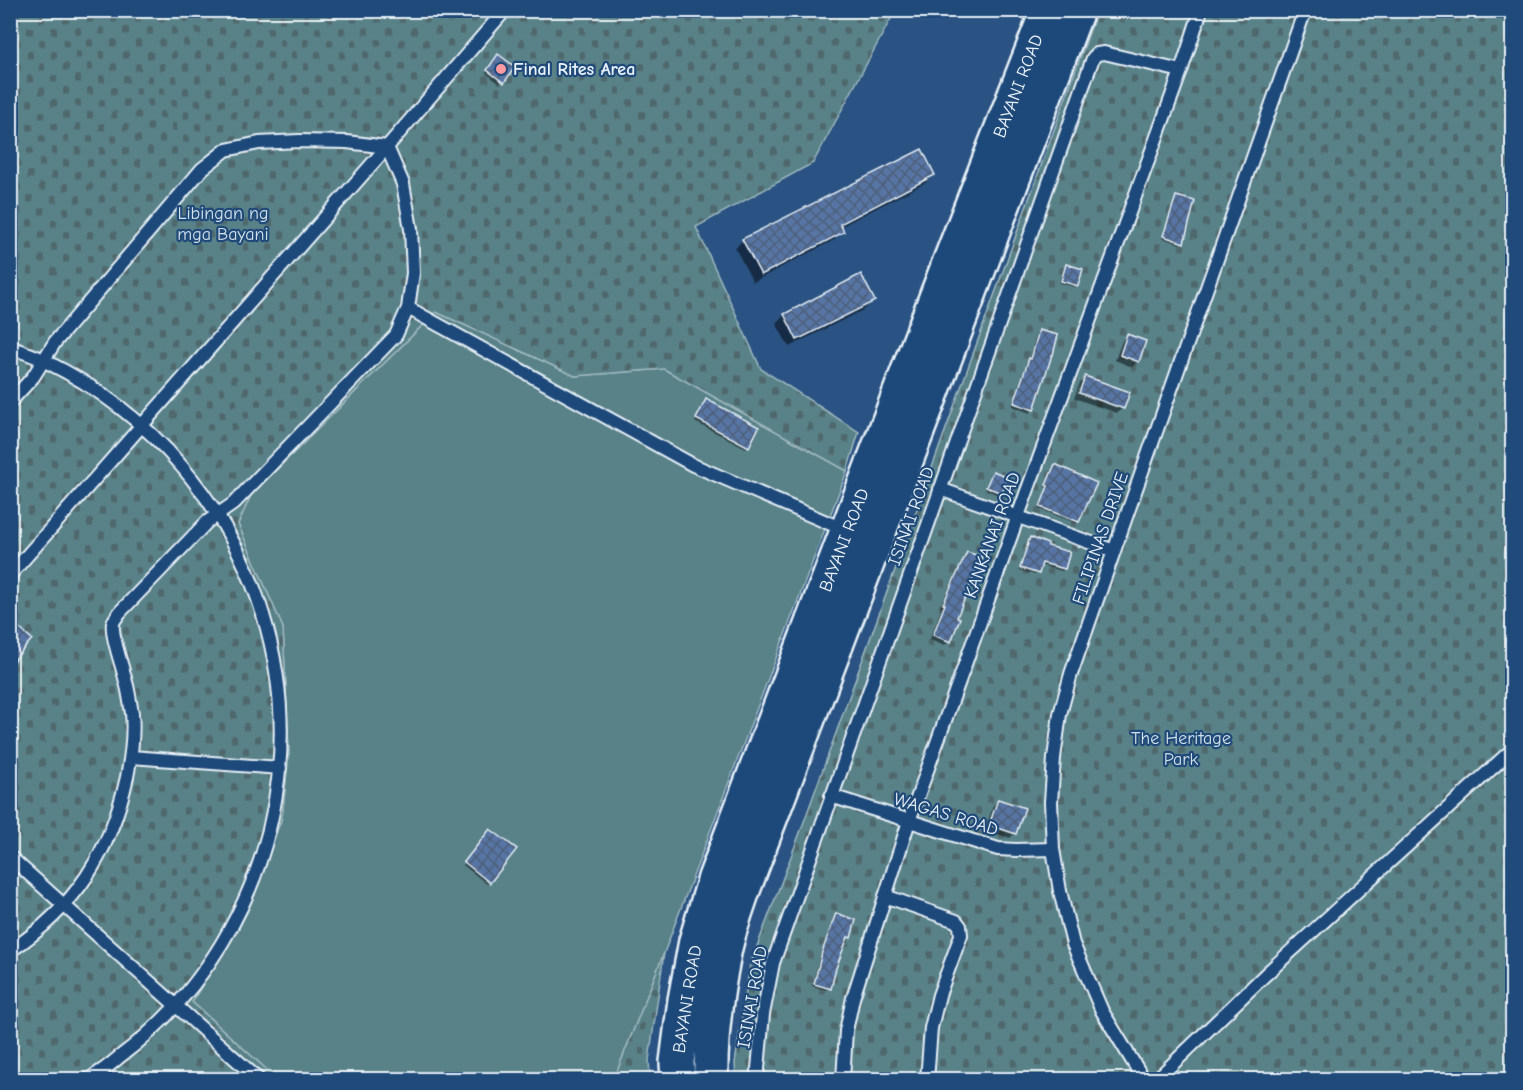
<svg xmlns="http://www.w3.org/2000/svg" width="1523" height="1090" font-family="'Comic Neue',sans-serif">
<defs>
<pattern id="cemetery-stones" width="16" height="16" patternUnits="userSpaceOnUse" patternTransform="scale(1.5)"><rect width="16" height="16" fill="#588188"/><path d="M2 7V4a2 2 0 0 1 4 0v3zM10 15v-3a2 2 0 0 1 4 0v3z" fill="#50676c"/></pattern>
<pattern id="building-cross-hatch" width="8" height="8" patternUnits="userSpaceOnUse" patternTransform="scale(1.5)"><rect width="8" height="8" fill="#5775a5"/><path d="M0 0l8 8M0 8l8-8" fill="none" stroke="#4e5e78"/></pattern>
</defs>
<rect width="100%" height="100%" fill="#2a5383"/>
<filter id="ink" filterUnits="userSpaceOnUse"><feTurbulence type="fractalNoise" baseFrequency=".0167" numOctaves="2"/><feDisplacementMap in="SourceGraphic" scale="12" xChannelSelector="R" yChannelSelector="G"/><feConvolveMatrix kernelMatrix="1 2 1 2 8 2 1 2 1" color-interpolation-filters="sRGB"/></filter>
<g filter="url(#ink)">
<path fill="#588188" stroke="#a0b9c0" stroke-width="1.5" d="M 436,312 L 575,376 L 664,369 L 847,471 L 664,953 L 614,1079 L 277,1079 L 192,1002 L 250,905 L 282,817 L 289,752 L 283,628 L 238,524 L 251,495 Z"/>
<path fill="url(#cemetery-stones)" stroke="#a0b9c0" stroke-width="1.5" d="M 10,11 L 895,11 L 813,163 L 696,227 L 761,369 L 859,432 L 847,471 L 664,369 L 575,376 L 436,312 L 251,495 L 238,524 L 283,628 L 289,752 L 282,817 L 250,905 L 192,1002 L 277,1079 L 11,1079 Z
M 1097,11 L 1512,11 L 1512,1079 L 736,1080 L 735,1063 L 750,965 L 801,830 Z
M 664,953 L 649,1060 L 650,1079 L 614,1079 Z"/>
<path fill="#0007" d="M 496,58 L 502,82 L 500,84 L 486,73 Z
M 934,175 L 925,183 L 840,227 L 842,232 L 834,240 L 753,282 L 735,248 L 743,240 Z
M 1176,197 L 1182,242 L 1180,244 L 1162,238 L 1174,200 Z
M 1066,266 L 1077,285 L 1075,287 L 1059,283 L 1064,268 Z
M 873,300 L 865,309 L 789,347 L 776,323 L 784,315 Z
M 1039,332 L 1033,409 L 1030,413 L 1012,406 L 1026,364 L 1029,361 L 1036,335 Z
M 1127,336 L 1138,361 L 1132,367 L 1115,360 L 1122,341 Z
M 1085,378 L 1123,408 L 1117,413 L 1074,398 L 1080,383 Z
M 704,403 L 748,446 L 746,448 L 695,422 Z
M 1055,466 L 1078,521 L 1076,523 L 1039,509 L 1047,488 L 1045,487 Z
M 993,472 L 1006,478 L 998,495 L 985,489 Z
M 1030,539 L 1064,569 L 1062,571 L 1040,565 L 1037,573 L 1035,575 L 1019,570 L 1028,541 Z
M 968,553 L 949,641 L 945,645 L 930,639 L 942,607 L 940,607 L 964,557 Z
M 998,800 L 1015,833 L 1010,838 L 985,830 L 993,806 Z
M 488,833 L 489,882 L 487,884 L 463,865 Z
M 836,915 L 849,937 L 847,939 L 835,968 L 830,988 L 827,990 L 812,986 L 820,955 L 834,917 Z"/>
<path fill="url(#building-cross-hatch)" stroke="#e8f1f8" stroke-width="1.5" d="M 498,54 L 515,67 L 504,83 L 487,70 Z
M 922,149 L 935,175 L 840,224 L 844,232 L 761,275 L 742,239 Z
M 1176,196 L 1195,201 L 1184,243 L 1163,236 Z
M 1066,264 L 1083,269 L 1078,286 L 1061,281 Z
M 861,274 L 875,301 L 797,340 L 784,314 Z
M 1039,330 L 1058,335 L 1053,355 L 1052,355 L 1034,410 L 1014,403 L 1029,358 L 1031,359 Z
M 1127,334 L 1146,341 L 1139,362 L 1120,355 Z
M 1085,376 L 1130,392 L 1124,409 L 1079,393 Z
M 706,399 L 759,427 L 749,447 L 696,419 Z
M 1055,464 L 1097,483 L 1079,522 L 1040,507 L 1048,486 L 1046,485 Z
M 993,471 L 1008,477 L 1002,493 L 986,487 Z
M 1030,537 L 1048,544 L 1048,546 L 1070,552 L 1065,569 L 1042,563 L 1039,574 L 1020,568 Z
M 967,552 L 982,557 L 957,617 L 960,618 L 951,642 L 933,635 L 945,604 L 943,604 Z
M 10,620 L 32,639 L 10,665 Z
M 998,799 L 1025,808 L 1016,834 L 989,825 Z
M 490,829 L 517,849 L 490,883 L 464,862 Z
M 836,913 L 856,920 L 851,938 L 848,937 L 836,968 L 831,989 L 814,984 L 822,952 Z"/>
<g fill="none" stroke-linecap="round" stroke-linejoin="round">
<defs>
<path id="service" d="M 408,308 L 693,465 L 845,530
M 10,347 C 22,352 34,355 45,361 C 263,467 348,733 222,943 C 195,988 160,1027 118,1058 C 109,1066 99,1073 88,1080
M 10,402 L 33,377 L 55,342 L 202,169 L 226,150 L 259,143 L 299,141 L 347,142 L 387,147 L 403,184 L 411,229 L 413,273 L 408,308 L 396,335 L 233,504 L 207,522 L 120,612 C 118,615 114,620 113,623 C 111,637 123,667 126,682 C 129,692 130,703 132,713 C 134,734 131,757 127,777 C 110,853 76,907 10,951
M 940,489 L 1114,551
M 10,575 L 387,147 L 505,10
M 131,757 L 280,768
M 831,796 L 998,849 L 1016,850 L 1053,849
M 10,857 L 259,1080
M 885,896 L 956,921 L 960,926 L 961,935 L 939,995 L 931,1028 L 927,1080
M 757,1080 L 763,1014 L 773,963 L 1093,58 L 1097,54 L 1104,53 L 1181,71
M 843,1080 L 846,1031 L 853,998 L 909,821 L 1018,516 L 1181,71 L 1201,10
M 1144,1080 L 1102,1011 L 1073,944 L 1060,891 L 1053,849 L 1051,802 L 1054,758 L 1060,714 L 1071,674 L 1114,551 L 1305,10
M 1156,1080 L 1266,974 L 1512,750"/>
<path id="secondary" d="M 678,1080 L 677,1062 L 685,1000 L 696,941 L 715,878 L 950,261 L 1048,10
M 711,1080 C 710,1038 716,994 724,953 C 728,932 736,911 743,890 L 1077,10"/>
</defs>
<use href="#service" stroke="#e8f1f8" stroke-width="16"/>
<use href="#secondary" stroke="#e8f1f8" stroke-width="38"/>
<use href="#service" stroke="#1f4a7a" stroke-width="12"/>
<use href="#secondary" stroke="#1f4a7a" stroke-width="33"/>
</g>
</g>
<circle fill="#ff9aa2" stroke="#1f4a7a" stroke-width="2" cx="501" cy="69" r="6"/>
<g text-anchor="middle" stroke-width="4.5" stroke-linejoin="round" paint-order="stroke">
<g font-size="18" font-weight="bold" fill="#e8f1f8" stroke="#1f4a7a" text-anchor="start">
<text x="513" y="75">Final Rites Area</text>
</g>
<g font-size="18" fill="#e8f1f8" stroke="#1f4a7a">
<text transform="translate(1018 86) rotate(-69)" y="6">BAYANI ROAD</text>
<text transform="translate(911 516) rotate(-70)" y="6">ISINAI ROAD</text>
<text transform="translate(992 535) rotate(-70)" y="6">KANKANAI ROAD</text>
<text transform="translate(1100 538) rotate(-71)" y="6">FILIPINAS DRIVE</text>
<text transform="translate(844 540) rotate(-69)" y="6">BAYANI ROAD</text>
<text transform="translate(946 814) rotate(17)" y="6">WAGAS ROAD</text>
<text transform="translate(752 997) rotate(-80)" y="6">ISINAI ROAD</text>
<text transform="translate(687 999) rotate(-81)" y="6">BAYANI ROAD</text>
</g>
<g font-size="18" fill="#d2e0e7" stroke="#1f4a7a">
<text x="223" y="219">Libingan ng<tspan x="223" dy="21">mga Bayani</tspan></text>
<text x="1181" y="744">The Heritage<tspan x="1181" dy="21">Park</tspan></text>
</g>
</g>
<rect width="1523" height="1090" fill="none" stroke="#1f4a7a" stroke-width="36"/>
<rect x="18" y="18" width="1487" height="1054" fill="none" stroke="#e8f1f8" stroke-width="2" filter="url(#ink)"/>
</svg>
